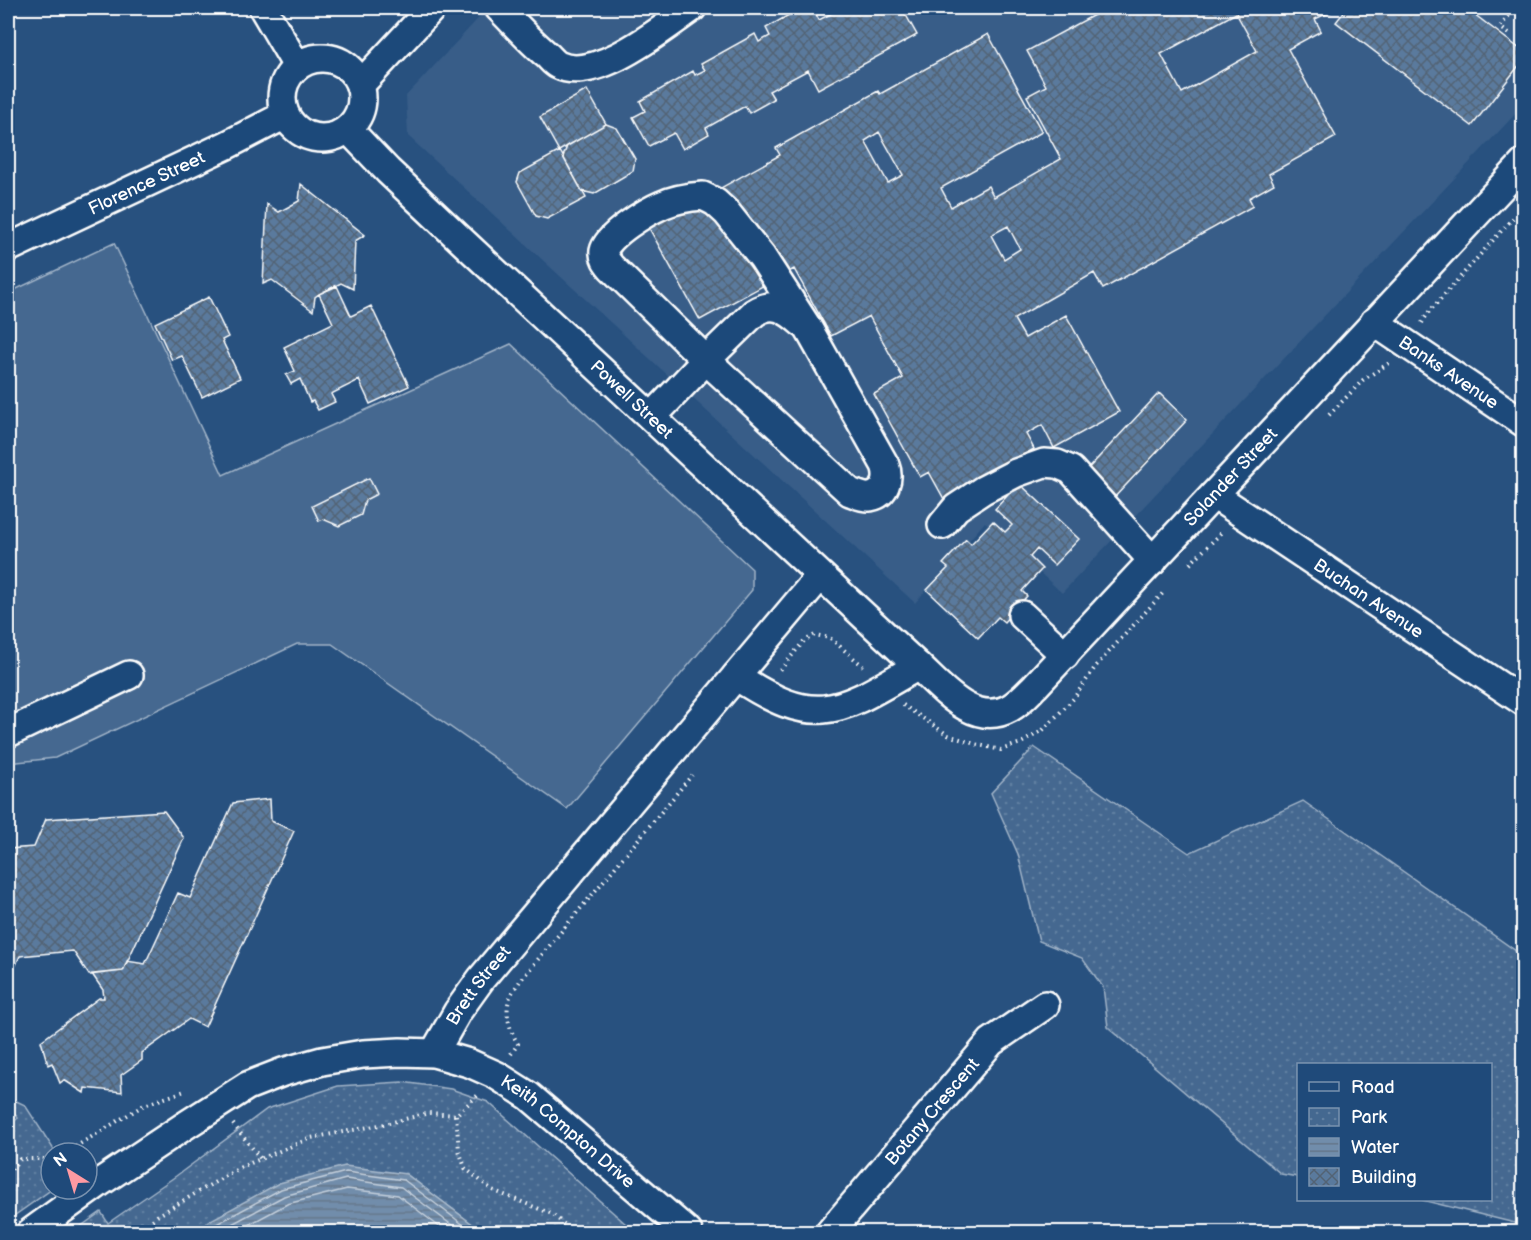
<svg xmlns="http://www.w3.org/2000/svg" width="1531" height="1240" font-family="'Balsamiq Sans',sans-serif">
<defs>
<pattern id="park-dots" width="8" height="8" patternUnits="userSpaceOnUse" patternTransform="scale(1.5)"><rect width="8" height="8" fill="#446890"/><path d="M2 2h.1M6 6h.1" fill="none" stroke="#607fa1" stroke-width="1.8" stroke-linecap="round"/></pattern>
<pattern id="water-rules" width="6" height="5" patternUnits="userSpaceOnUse" patternTransform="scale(1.5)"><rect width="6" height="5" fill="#718dab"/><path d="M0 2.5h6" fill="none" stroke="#64768a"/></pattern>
<pattern id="building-cross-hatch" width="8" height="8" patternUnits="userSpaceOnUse" patternTransform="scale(1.5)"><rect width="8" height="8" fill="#5a7a9d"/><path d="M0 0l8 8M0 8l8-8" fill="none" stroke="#536374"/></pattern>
</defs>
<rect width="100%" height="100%" fill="#28517f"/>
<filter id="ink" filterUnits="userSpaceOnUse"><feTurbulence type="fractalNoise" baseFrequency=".0167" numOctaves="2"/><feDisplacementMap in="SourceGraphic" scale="12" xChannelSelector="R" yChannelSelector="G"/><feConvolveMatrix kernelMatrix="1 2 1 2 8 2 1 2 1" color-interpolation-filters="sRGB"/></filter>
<g filter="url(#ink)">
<path fill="#375d88" d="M 488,8 L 1517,8 L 1523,11 L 1523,106 L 1062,593 L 985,522 L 915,603 L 408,136 L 406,96 Z"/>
<path fill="#446890" stroke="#a2b4c8" stroke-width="1.5" d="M 114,243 L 223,475 L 511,344 L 752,569 L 752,590 L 567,809 L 332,644 L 297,644 L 55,758 L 8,763 L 8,293 Z"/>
<path fill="url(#park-dots)" stroke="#a2b4c8" stroke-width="1.5" d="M 1034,747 L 1189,853 L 1303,801 L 1523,956 L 1523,1225 L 1422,1200 L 1490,1200 L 1490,1064 L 1298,1064 L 1298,1177 L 1281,1174 L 1108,1027 L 1103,987 L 1082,958 L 1039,941 L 1018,854 L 991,793 Z
M 402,1082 L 451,1089 L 488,1102 L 635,1232 L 483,1232 L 406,1174 L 199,1232 L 73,1232 L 101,1212 L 108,1223 L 176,1176 L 267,1109 L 338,1086 Z
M 12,1099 L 25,1105 L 56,1153 L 51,1153 L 52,1189 L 8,1220 L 8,1126 L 18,1118 L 8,1104 Z"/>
<path fill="url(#water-rules)" stroke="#aabbcd" stroke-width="1.5" d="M 345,1166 L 406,1174 L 483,1232 L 198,1232 L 209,1221 L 279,1183 Z"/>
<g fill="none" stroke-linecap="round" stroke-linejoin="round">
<path stroke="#c6d1dd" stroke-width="1.5" d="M 207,1232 L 213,1226 L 281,1189 L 346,1172 L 404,1180 L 473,1232
M 217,1232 L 284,1196 L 346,1179 L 401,1187 L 461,1232
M 235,1232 L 287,1204 L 347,1189 L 398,1195 L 446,1232"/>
</g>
<path fill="url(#building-cross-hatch)" stroke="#fff" stroke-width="1.5" fill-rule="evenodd" d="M 801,8 L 813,8 L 819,20 L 842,8 L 902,8 L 917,35 L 818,89 L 808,70 L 769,91 L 774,99 L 749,113 L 745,106 L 706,128 L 709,134 L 683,149 L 674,133 L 649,146 L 633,117 L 645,111 L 640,101 L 693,71 L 695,75 L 705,70 L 701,64 L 755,34 L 759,42 L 770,36 L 766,28 Z
M 1107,8 L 1339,8 L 1315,19 L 1321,31 L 1288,49 L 1336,137 L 1269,174 L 1274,184 L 1249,198 L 1253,206 L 1103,289 L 1094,273 L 1014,319 L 1025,338 L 1066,315 L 1119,412 L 1054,448 L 1042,425 L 1026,434 L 1034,449 L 944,499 L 929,472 L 920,477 L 874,394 L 903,378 L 869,316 L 831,336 L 794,269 L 700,320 L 649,228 L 780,155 L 776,148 L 878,91 L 880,94 L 988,34 L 1042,132 L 941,188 L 951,207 L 988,186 L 994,197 L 1061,159 L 1027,96 L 1046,86 L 1027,51 ZM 1236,13 L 1257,51 L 1182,93 L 1161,54 ZM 879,132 L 903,175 L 888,183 L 865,141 ZM 1008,226 L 1020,249 L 1004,259 L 991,235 Z
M 1347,8 L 1466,8 L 1524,52 L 1524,59 L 1472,126 L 1336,22 Z
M 587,90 L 606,124 L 559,151 L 540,117 Z
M 606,124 L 617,128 L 635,159 L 633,171 L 594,194 L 582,191 L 563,157 L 567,146 Z
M 560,151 L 586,198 L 547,219 L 536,216 L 517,182 L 520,173 Z
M 301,184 L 365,235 L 355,241 L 353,289 L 341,283 L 319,294 L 315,297 L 313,311 L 272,280 L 263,284 L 267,204 L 279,212 L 299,201 Z
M 337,286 L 351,316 L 371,306 L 409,386 L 370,404 L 359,380 L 331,394 L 335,402 L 318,410 L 313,401 L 310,402 L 300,379 L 291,384 L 286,375 L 295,371 L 284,347 L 333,323 L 319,294 Z
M 209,297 L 228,337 L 222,340 L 240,378 L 202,397 L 182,356 L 172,360 L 155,323 Z
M 1159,393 L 1187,420 L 1112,500 L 1083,474 Z
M 369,478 L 377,494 L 365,500 L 361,515 L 339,526 L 323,519 L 319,521 L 312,506 Z
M 1019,483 L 1079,539 L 1054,565 L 1037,549 L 1030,557 L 1042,569 L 1022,591 L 1027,596 L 1004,622 L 998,617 L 978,638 L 927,590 L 948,568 L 943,564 L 966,539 L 971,544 L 993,521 L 1005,532 L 1012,525 L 995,509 Z
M 270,799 L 271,821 L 294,831 L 205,1027 L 189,1019 L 142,1053 L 142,1060 L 121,1075 L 122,1092 L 85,1088 L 84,1093 L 64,1080 L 60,1083 L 52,1063 L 48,1065 L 41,1041 L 99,998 L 104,998 L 103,990 L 92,974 L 123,971 L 127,961 L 145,964 L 178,893 L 190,898 L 233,803 Z
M 164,811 L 184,838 L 123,971 L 89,975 L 73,951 L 20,956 L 8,982 L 8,849 L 34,847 L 46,819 Z"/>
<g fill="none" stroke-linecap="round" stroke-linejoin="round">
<defs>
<g id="minor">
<path d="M 263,8 L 297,66"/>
<path d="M 499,8 C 515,24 530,41 548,56 C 551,59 554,63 558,65 C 595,84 663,28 692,8"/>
<circle cx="322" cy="98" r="40"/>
<path d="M 360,85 L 432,8"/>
<path id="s1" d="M 348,129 L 388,171 L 460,239 L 918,666 C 942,688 974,728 1010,708 C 1020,702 1027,694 1035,686 L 1524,163"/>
<path d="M 703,196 L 715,202 L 727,213 L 762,257 L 808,328 L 885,465 C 890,478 886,494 870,497 C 863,498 856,494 850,492 L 706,360 L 611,267 C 607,262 603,257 604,251 C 607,235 648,211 662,205 C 675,199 688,197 703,196 Z"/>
<path id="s2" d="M 8,248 L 227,145 L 285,115"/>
<path id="s3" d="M 1374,322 L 1524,423"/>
<path d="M 652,417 L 706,360 L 754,313 C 773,300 786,309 802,323"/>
<path id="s4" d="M 1214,495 L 1524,702"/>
<path d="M 942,525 L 956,508 L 983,490 L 1016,473 L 1044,463 L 1057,464 L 1071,470 L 1153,561"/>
<path d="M 1022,615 L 1065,655"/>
<path d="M 736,676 C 818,731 840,711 918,666"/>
<path d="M 8,733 L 129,675"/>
<path id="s5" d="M 434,1053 L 458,1011 L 481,979 L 820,576"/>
<path id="s6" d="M 31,1232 L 99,1183 L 186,1125 L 247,1086 L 283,1072 L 322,1061 L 363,1054 L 400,1052 L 434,1053 L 469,1063 L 496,1075 L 529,1096 L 688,1232"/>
<path id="s7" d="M 830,1232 L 991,1042 L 1045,1005"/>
</g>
</defs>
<use href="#minor" stroke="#fff" stroke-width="32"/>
<path stroke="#fff" stroke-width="4" stroke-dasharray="1.5 4.5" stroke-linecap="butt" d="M 1509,34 L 1500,27 L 1515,8
M 1422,323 L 1428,313 L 1513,218
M 1329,415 L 1363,380 L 1389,363
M 1190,564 L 1223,531
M 780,670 L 804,641 L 815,635 L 830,638 L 863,666
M 903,705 L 948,735 L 975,744 L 1001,750 L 1021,743 L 1042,731 L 1074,698 L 1096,666 L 1163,593
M 511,1054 L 518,1044 C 510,1031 504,1013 510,997 C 512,992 517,986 520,981 L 692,775
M 456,1115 L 459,1150 L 465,1168 L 492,1190 L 552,1214 L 565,1225 L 570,1232
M 233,1124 L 261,1159
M 65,1153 L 144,1105 L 185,1091
M 8,1174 L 20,1159 L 51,1159
M 139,1232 L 157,1216 L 241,1167 L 311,1138 L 385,1124 L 429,1113 L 456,1115 L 478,1095"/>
<use href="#minor" stroke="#1f4a7a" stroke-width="27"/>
</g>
</g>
<g text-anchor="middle" stroke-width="4.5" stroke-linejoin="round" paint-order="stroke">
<g font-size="18" fill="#fff" stroke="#1f4a7a">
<text dy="6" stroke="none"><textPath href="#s2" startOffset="153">Florence Street</textPath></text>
<text dy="6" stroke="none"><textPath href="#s3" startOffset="90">Banks Avenue</textPath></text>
<text dy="6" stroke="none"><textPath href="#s1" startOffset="392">Powell Street</textPath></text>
<text dy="6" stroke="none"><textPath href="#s1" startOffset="1212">Solander Street</textPath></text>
<text dy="6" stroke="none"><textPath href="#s4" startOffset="186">Buchan Avenue</textPath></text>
<text dy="6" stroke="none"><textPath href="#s5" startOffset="81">Brett Street</textPath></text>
<text dy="6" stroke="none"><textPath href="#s7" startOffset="158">Botany Crescent</textPath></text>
<text dy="6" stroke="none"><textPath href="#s6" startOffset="610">Keith Compton Drive</textPath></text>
</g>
</g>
<rect width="1531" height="1240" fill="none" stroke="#1f4a7a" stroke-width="30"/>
<rect x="15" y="15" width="1501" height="1210" fill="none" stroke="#fff" stroke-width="2" filter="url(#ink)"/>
<rect x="1297" y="1063" width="195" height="138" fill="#1f4a7a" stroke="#7992af" stroke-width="1.5"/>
<rect x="1309" y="1082" width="30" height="9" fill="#1f4a7a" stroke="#7992af" stroke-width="1.5"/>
<text x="1351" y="1093" font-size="18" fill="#ffffff">Road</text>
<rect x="1309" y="1108" width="30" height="18" fill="url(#park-dots)" stroke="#7992af" stroke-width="1.5"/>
<text x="1351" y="1123" font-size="18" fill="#ffffff">Park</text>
<rect x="1309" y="1138" width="30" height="18" fill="url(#water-rules)" stroke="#7992af" stroke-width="1.5"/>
<text x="1351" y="1153" font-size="18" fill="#ffffff">Water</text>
<rect x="1309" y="1168" width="30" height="18" fill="url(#building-cross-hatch)" stroke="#7992af" stroke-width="1.5"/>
<text x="1351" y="1183" font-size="18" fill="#ffffff">Building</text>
<g transform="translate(69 1171) rotate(323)"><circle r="28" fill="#1f4a7a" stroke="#7992af" stroke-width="1.5"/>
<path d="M0-4.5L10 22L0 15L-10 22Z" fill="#ff9aa2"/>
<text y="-9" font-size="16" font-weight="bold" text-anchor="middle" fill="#ffffff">N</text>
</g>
</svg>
